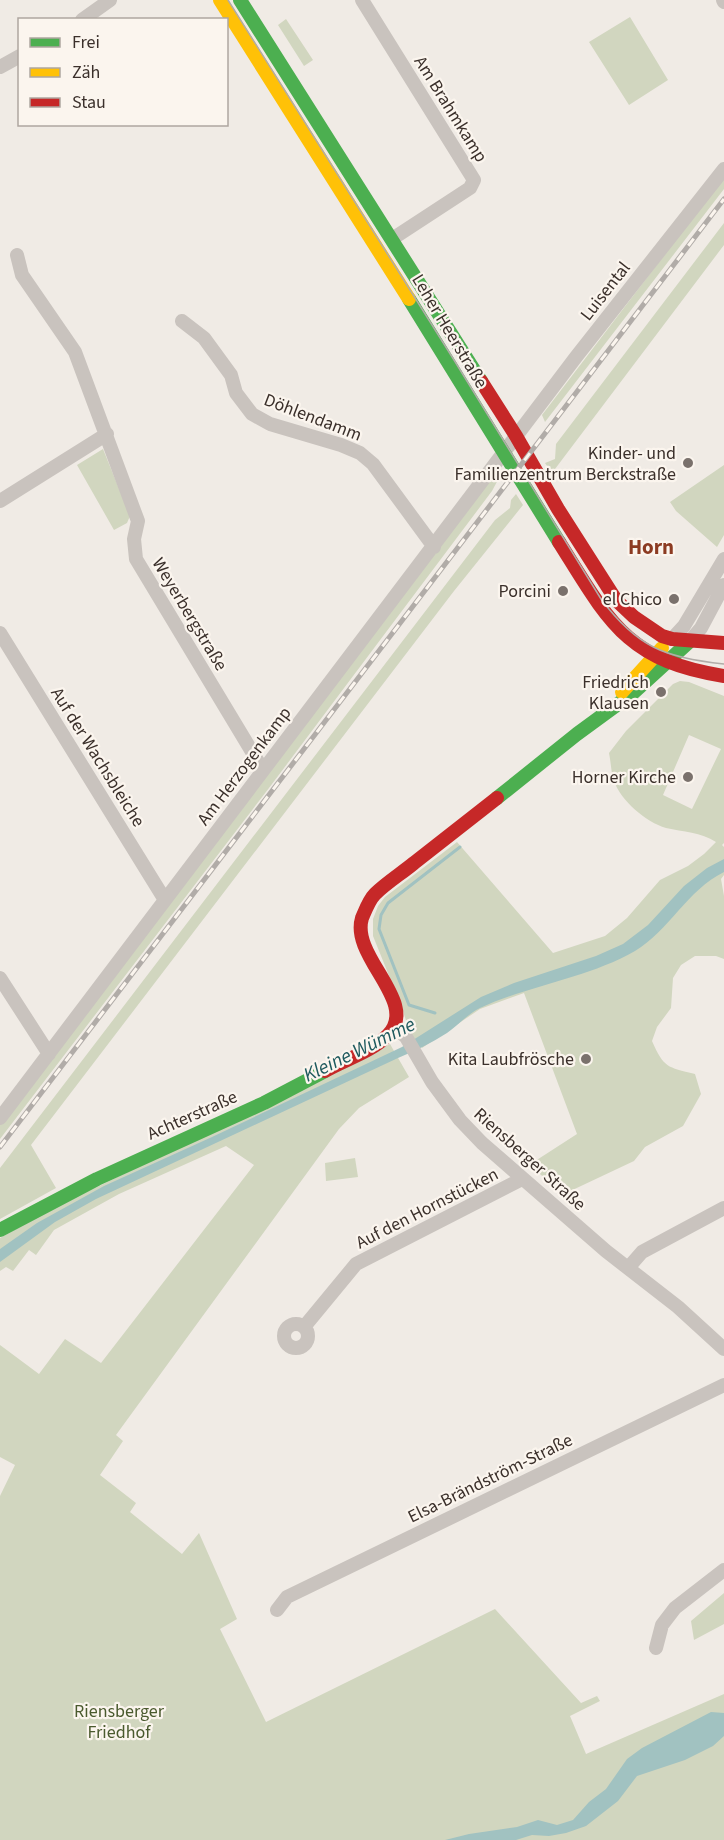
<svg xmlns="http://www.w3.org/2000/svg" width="724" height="1840" font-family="'Source Sans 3',sans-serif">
<rect width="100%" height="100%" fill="#f0ebe5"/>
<path fill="#d1d6bf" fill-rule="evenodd" d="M 630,17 L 668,80 L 629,105 L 589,42 Z
M 286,19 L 313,60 L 304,66 L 278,25 Z
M 724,177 L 724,189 L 545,422 L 542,415 Z
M 724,223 L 724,245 L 552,473 L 545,463 L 555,459 L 556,444 Z
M 103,449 L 130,516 L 127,523 L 114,530 L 77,465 Z
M 724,465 L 724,535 L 717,547 L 676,511 L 670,502 Z
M 496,476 L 500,476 L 492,491 L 269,788 L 0,1139 L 0,1123 L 489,480 Z
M 516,494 L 523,505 L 454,591 L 31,1145 L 56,1188 L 0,1219 L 0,1168 L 495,520 L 510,508 L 511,500 Z
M 680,681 L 689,682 L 724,696 L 724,843 L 722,845 L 724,847 L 724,875 L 721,879 L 724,896 L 724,959 L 716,956 L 695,956 L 681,965 L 673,978 L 671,1008 L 657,1027 L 652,1041 C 664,1068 667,1067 695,1074 L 701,1094 L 683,1126 L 645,1147 L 634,1161 L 564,1194 L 529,1165 L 577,1134 L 524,993 L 480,1009 L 422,1048 L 410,1033 L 402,1008 L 373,936 L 373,919 L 378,906 L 385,897 L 457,842 L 553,953 L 605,936 L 627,918 L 660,880 L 688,866 L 704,854 L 716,842 C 701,832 683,832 666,828 C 646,822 621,801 614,781 C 611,773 611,762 609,753 L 626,731 L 673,684 ZM 689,735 L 721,749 L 692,809 L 663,795 Z
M 390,1044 L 409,1077 L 359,1108 L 339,1129 L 116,1435 L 123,1441 L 100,1475 L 136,1503 L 130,1512 L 182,1554 L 199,1533 L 237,1619 L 220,1629 L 266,1722 L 495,1609 L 581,1703 L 597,1696 L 600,1701 L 570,1716 L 586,1754 L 724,1694 L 724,1840 L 0,1840 L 0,1496 L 15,1465 L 0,1457 L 0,1345 L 39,1374 L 65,1339 L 101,1363 L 254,1165 L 226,1146 L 119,1194 L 54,1230 L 36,1255 L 29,1250 L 13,1271 L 6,1267 L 0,1271 L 0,1238 L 56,1207 Z
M 355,1158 L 358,1177 L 326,1181 L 325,1163 Z
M 724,1593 L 724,1624 L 694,1640 L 691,1621 Z"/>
<path fill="#a1c2c1" d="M 724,859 L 724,872 C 687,890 669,931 635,951 C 588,978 530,985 480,1008 C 468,1014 458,1025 447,1033 C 431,1043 415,1051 398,1058 L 96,1199 L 55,1222 L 0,1262 L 0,1249 L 37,1223 L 104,1186 L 212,1137 L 402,1047 L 481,997 L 514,983 L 596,956 L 623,944 L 648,925 L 684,886 L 707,868 Z
M 711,1712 L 724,1713 L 724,1736 L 713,1746 L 685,1760 L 637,1776 L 618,1801 L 586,1826 L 566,1833 L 549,1836 L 532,1835 L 516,1840 L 445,1840 L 469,1834 L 517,1827 L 538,1820 L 557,1825 L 573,1820 L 589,1802 L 606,1789 L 627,1759 L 642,1748 Z"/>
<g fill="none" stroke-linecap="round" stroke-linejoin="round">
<path stroke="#a1c2c1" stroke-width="3" d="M 435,1013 L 409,1005 L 379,929 L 381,915 L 388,903 L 460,847"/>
<path stroke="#c9c3be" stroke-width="14" d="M 362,0 L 474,180 L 470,188 L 392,239
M 723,0 L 724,2
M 82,20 L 110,0
M 0,67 L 20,56
M 17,255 L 22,275 L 75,352 L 138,521 L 134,539 L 136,559 L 263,770
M 182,321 L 204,338 L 231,375 L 236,393 L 252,414 L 270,424 L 341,445 L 360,453 L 373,464 L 434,547
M 0,501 L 107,434
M 0,633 L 165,900
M 672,639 L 684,626 L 724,559
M 690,641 L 701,628 L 724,585
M 0,978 L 49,1054
M 395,1027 L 406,1037 L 432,1082 L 460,1120 L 482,1143 L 606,1251 L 678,1307 L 724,1349
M 0,1118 L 576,357 L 724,169
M 628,1268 L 642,1252 L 724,1208
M284 1336a12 12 0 1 1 24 0a12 12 0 1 1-24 0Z
M 304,1327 L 356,1264 L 522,1179
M 277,1610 L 287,1597 L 724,1385
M 656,1648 L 662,1625 L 675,1608 L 724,1570"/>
<path stroke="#4caf50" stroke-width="14" d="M 240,0 L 481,381
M 409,299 L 559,542
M 497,798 L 577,734 L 633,693 L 690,641
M 0,1230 L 97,1179 L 264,1103 L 325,1071"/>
<path stroke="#ffc107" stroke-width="14" d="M 220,0 L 409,299
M 622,692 L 662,648"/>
<path stroke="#c62828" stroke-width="14" d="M 481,381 L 516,436 L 558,509 L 616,600 L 634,617 L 662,636 L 672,639 L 724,643
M 559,542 C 608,620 626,661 724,676
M 325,1071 C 346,1059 371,1052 388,1035 C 420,1002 350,957 362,918 C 365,911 369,900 375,894 C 386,883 402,873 414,863 C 442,841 469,820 497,798"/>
<path stroke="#b1aca8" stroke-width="1.5" d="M 228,0 L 454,360 L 601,599 C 637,647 665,658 724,664"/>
<defs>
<path id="rail" d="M 0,1147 L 724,199"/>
</defs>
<use href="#rail" stroke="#b1aca8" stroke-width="5"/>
<use href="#rail" stroke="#fbf5ee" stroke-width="3" stroke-dasharray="9" stroke-linecap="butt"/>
</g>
<g fill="#7a716c" stroke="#fbf5ee" stroke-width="2">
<circle cx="688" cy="463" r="6"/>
<circle cx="563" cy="591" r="6"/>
<circle cx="674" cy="599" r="6"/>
<circle cx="661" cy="692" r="6"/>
<circle cx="688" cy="777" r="6"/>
<circle cx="586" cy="1059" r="6"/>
</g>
<g text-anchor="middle" stroke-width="4.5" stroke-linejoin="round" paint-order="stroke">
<g font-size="18" fill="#3b302b" stroke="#fbf5ee">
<text transform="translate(451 109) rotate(58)" y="6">Am Brahmkamp</text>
<text transform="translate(605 291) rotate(-52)" y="6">Luisental</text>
<text transform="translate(450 331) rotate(59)" y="6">Leher Heerstraße</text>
<text transform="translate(313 417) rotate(21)" y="6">Döhlendamm</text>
<text transform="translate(190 614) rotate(59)" y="6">Weyerbergstraße</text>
<text transform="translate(98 757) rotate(58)" y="6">Auf der Wachsbleiche</text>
<text transform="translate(244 766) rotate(-53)" y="6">Am Herzogenkamp</text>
<text transform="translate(192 1115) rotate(-24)" y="6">Achterstraße</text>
<text transform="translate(530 1159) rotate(42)" y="6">Riensberger Straße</text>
<text transform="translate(427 1208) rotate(-27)" y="6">Auf den Hornstücken</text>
<text transform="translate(490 1478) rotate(-26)" y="6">Elsa-Brändström-Straße</text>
</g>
<g font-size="18" fill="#3b302b" stroke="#fbf5ee" text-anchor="end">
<text x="676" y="459">Kinder- und<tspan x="676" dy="21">Familienzentrum Berckstraße</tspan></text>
<text x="551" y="597">Porcini</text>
<text x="662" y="605">el Chico</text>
<text x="649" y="688">Friedrich<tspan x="649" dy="21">Klausen</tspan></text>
<text x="676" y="783">Horner Kirche</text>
<text x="574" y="1065">Kita Laubfrösche</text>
</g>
<g font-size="18" fill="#4a5a2e" stroke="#fbf5ee">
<text x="119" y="1717">Riensberger<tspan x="119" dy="21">Friedhof</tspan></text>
</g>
<g font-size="20" font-style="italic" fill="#1f5a5e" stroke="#fbf5ee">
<text transform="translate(359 1049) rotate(-26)" y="7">Kleine Wümme</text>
</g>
<g font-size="21" font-weight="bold" fill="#8c3b22" stroke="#fbf5ee">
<text x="651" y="554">Horn</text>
</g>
</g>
<rect x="18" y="18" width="210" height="108" fill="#fbf5ee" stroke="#aea6a0" stroke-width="1.5"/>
<rect x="30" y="38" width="30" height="9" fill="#4caf50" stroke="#aea6a0" stroke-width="1.5"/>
<text x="72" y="48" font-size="18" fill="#3b302b">Frei</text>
<rect x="30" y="68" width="30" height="9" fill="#ffc107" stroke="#aea6a0" stroke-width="1.5"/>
<text x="72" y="78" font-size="18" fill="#3b302b">Zäh</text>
<rect x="30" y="98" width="30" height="9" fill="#c62828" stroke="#aea6a0" stroke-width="1.5"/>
<text x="72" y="108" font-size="18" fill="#3b302b">Stau</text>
</svg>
